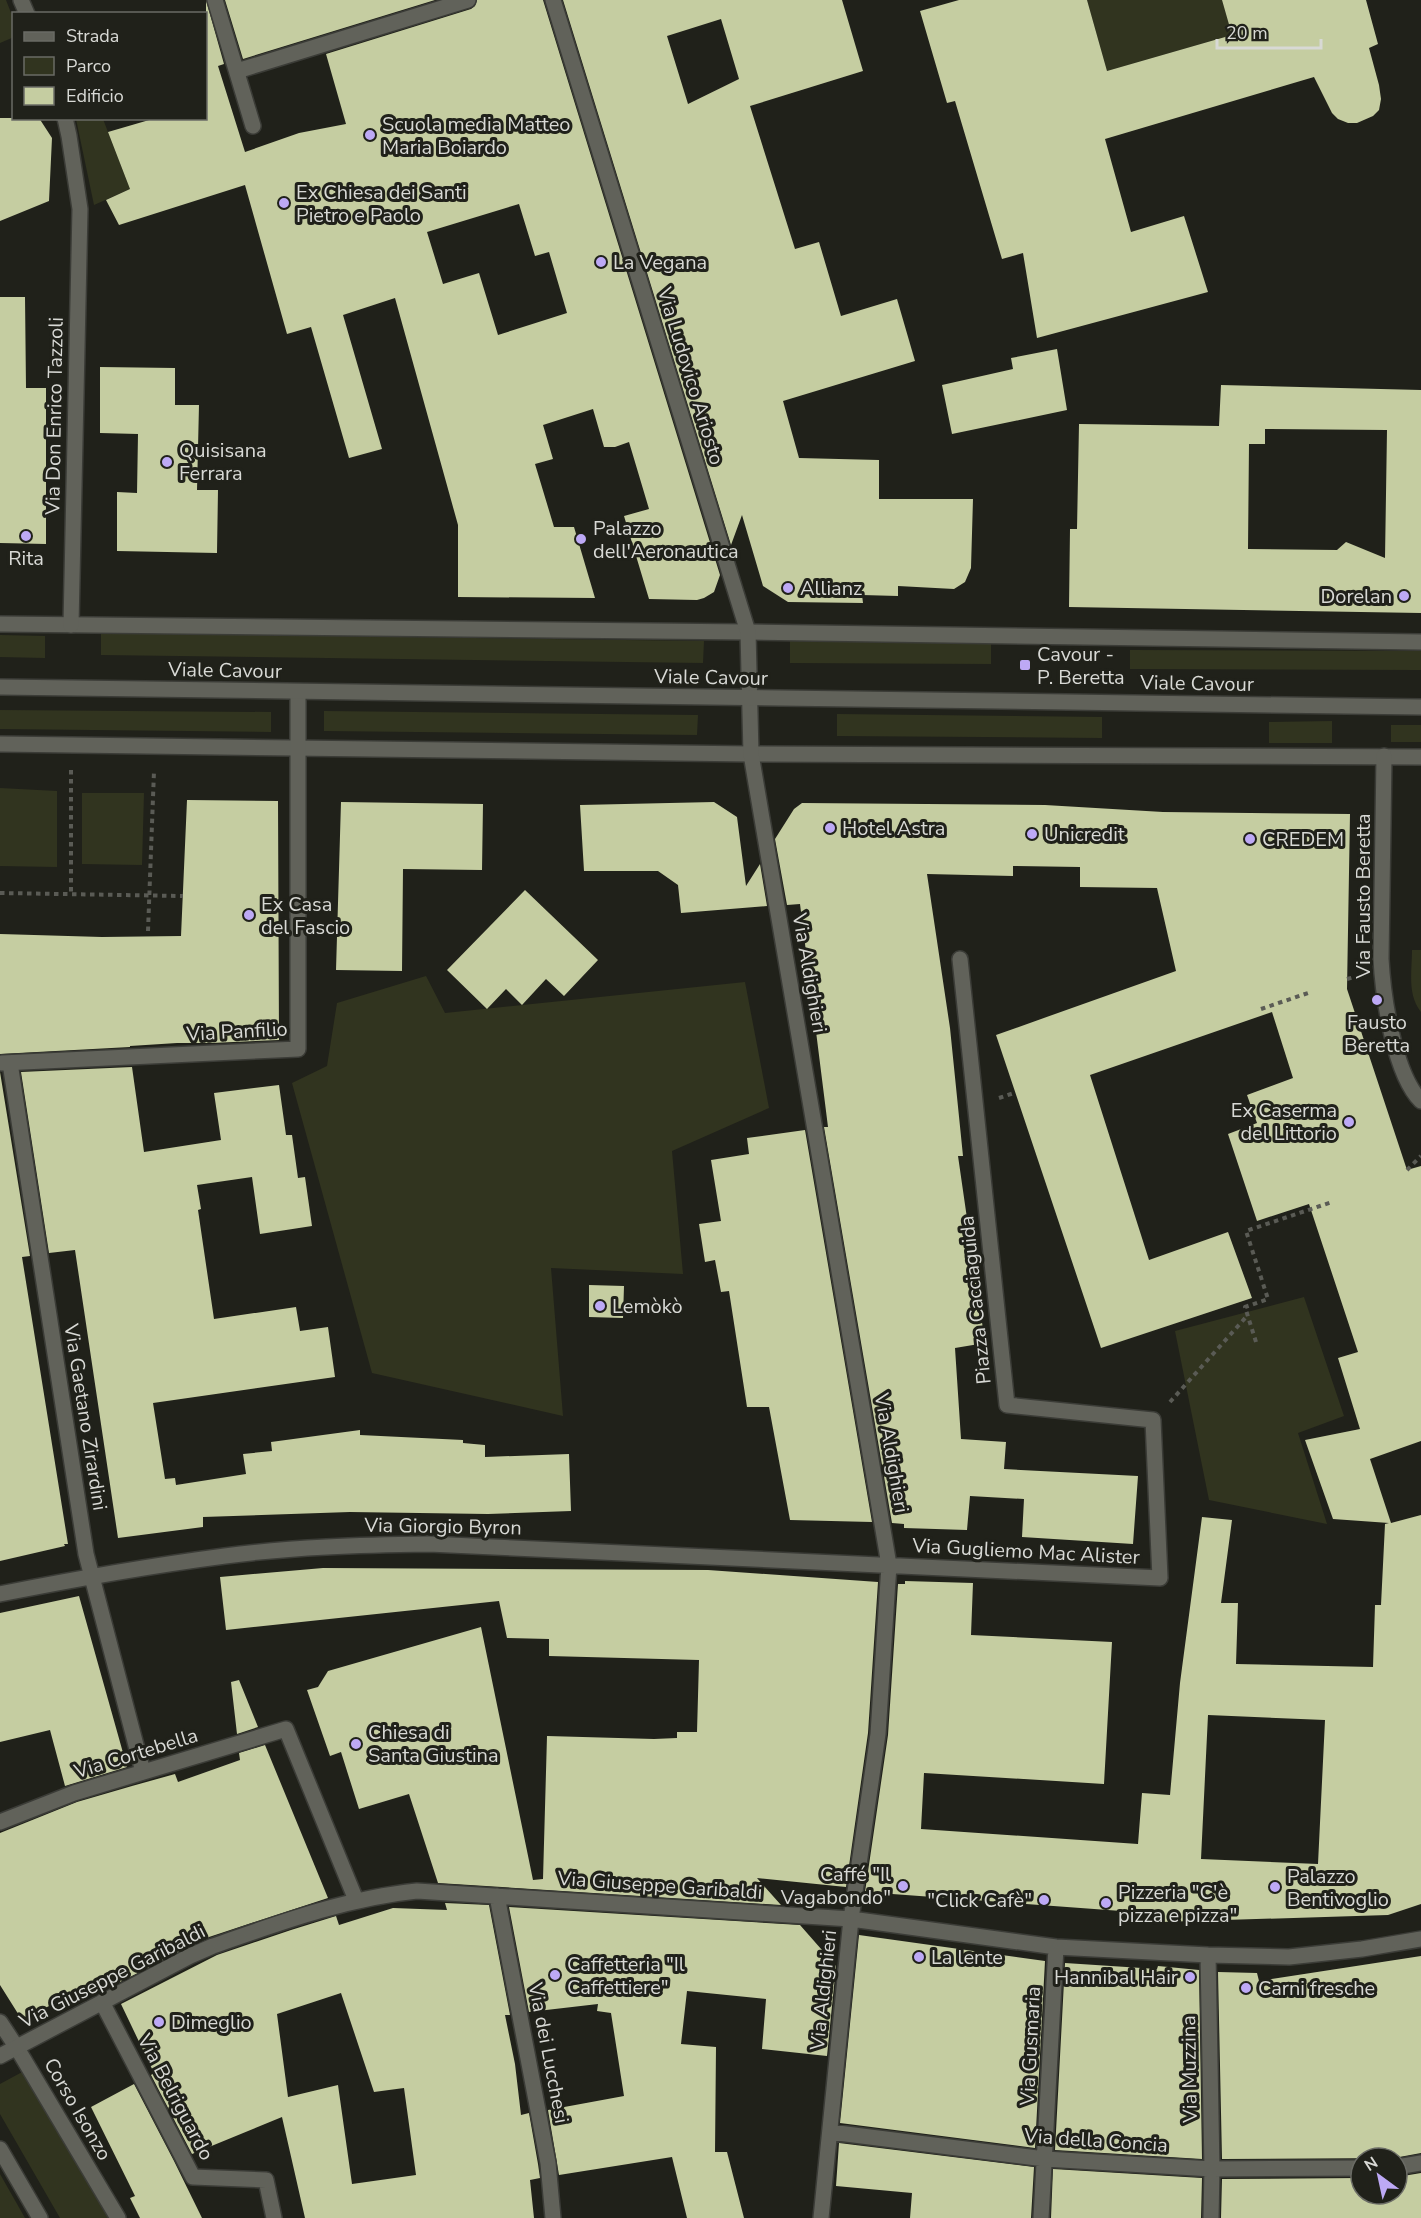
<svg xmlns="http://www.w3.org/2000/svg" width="1421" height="2218" font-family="'Nunito Sans',sans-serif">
<rect width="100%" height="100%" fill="#20211a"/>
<path fill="#31341f" d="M 0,0 L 6,0 L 13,18 L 14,37 L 0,43 Z
M 1087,0 L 1222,0 L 1232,35 L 1107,71 Z
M 76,119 L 103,119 L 130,189 L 94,205 Z
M 101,633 L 704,641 L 703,663 L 101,655 Z
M 0,635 L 45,636 L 45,658 L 0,657 Z
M 790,640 L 991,640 L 991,664 L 790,663 Z
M 1130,650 L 1421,651 L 1421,670 L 1130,669 Z
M 0,710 L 271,712 L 271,732 L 0,729 Z
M 324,711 L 698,715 L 697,735 L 324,731 Z
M 837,714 L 1102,717 L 1102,738 L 837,736 Z
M 1332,721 L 1332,743 L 1269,743 L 1269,722 Z
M 1391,725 L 1421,725 L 1421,742 L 1391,742 Z
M 0,788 L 57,791 L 57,867 L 0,866 Z
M 82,793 L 144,793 L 142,865 L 82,864 Z
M 1412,950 L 1421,950 L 1421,1012 C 1407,995 1412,971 1412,950 Z
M 426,976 L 445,1013 L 745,982 L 769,1108 L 672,1151 L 683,1274 L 551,1268 L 563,1416 L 372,1373 L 292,1083 L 327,1066 L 337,1003 Z
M 1304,1297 L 1344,1416 L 1298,1433 L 1327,1524 L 1209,1500 L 1175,1331 Z
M 24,2071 L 108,2218 L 60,2218 L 0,2114 L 0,2084 Z
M 0,2174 L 25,2218 L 0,2218 Z"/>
<path fill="#c5cda1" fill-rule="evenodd" d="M 206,0 L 224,64 L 218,66 L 245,152 L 299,133 L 346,124 L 326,54 L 471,9 L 475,6 L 477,0 L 543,0 L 720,575 L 714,592 L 704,598 L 697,600 L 649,599 L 624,516 L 649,509 L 629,442 L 615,447 L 604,447 L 593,409 L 543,425 L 553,459 L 535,464 L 554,527 L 574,527 L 595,598 L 458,597 L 458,525 L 395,298 L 343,315 L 382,449 L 349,458 L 311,327 L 287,334 L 245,185 L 119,225 L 106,200 L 130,189 L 108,132 L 156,118 L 206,118 ZM 519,204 L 535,256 L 549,252 L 567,313 L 498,335 L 479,273 L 443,284 L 427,232 Z
M 225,0 L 435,0 L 243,59 Z
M 563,0 L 842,0 L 863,71 L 750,106 L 795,249 L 819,242 L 841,316 L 897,299 L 915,361 L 783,401 L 799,458 L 879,460 L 879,499 L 973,499 L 971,568 L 965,582 L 954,589 L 898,586 L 898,596 L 862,595 L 863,603 L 788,602 L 763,586 L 742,515 L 731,545 ZM 721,19 L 739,79 L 688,104 L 667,36 Z
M 959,0 L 1087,0 L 1107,71 L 1232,35 L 1222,0 L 1366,0 L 1378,44 L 1369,48 L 1379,85 L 1381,99 L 1379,110 L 1373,116 L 1357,123 L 1348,123 L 1338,119 L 1332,113 L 1314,77 L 1105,139 L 1131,232 L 1184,216 L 1208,292 L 1037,338 L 1023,253 L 1002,259 L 955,101 L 947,103 L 920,11 Z
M 0,118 L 39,118 L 52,138 L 49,201 L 0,221 Z
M 0,297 L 25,297 L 26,388 L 46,388 L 46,544 L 0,543 Z
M 1057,349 L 1067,410 L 952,434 L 942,385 L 1013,369 L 1011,358 Z
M 100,367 L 175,368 L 175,405 L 199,405 L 197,490 L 218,490 L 217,553 L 117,551 L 117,492 L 137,493 L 138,434 L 100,433 Z
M 1221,385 L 1421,390 L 1421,613 L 1069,607 L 1070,529 L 1077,529 L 1079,424 L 1219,426 ZM 1265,429 L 1387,430 L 1385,558 L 1346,542 L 1337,550 L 1248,549 L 1249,444 L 1265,444 Z
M 187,800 L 278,801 L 279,1040 L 211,1043 L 177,1043 L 130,1046 L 130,1047 L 0,1054 L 0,934 L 102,937 L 181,936 Z
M 341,802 L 483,804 L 482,870 L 403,869 L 402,971 L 336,970 Z
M 714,802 L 737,817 L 746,886 L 760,864 L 767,906 L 681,913 L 678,885 L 658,871 L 584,871 L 580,805 Z
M 802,803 L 1045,805 L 1163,812 L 1350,814 L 1347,989 L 1407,1170 L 1421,1166 L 1421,1441 L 1370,1459 L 1391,1523 L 1421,1515 L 1421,1904 L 1388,1915 L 1161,1922 L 1162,1914 L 865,1892 L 888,1735 L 898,1584 L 905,1584 L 905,1581 L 973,1583 L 971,1635 L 1112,1642 L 1104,1784 L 924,1773 L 921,1829 L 1138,1844 L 1142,1793 L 1170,1795 L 1180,1683 L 1202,1517 L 1232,1520 L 1221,1603 L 1238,1603 L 1236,1664 L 1373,1667 L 1375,1605 L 1381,1605 L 1385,1524 L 1389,1523 L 1333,1519 L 1305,1440 L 1360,1429 L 1338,1358 L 1358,1352 L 1309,1204 L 1257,1221 L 1228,1134 L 1257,1123 L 1247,1095 L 1293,1078 L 1272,1012 L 1090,1075 L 1149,1260 L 1228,1232 L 1252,1298 L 1101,1348 L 996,1035 L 1176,971 L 1157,888 L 1080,887 L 1080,867 L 1013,866 L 1013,876 L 927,874 L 950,1028 L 963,1156 L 958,1156 L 985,1343 L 955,1348 L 961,1439 L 1006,1442 L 1004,1469 L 1138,1476 L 1133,1544 L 1022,1537 L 1024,1499 L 970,1496 L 967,1530 L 904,1528 L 904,1524 L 892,1523 L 824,1127 L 828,1127 L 800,904 L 787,905 L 775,839 L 794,809 ZM 1208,1715 L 1325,1720 L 1318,1864 L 1201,1859 Z
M 525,890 L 598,960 L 564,996 L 546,979 L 522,1005 L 506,989 L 487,1009 L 447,970 Z
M 132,1067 L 144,1152 L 221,1140 L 214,1093 L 279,1085 L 286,1135 L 292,1135 L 298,1178 L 305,1177 L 312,1226 L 260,1234 L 252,1177 L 197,1185 L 201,1209 L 198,1210 L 214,1319 L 296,1307 L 300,1331 L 328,1327 L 335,1377 L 153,1403 L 165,1479 L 175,1478 L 176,1485 L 246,1474 L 243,1454 L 272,1451 L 271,1442 L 360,1430 L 360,1435 L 463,1440 L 463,1443 L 485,1445 L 485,1457 L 569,1454 L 571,1511 L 488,1514 L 350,1512 L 203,1517 L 203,1527 L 118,1538 L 75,1250 L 49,1253 L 21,1072 Z
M 0,1072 L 30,1256 L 22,1257 L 68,1544 L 64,1544 L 65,1546 L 0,1561 Z
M 805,1130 L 872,1522 L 790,1520 L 769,1407 L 747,1407 L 729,1291 L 721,1292 L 715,1260 L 705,1262 L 699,1224 L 721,1221 L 711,1160 L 749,1154 L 747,1138 Z
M 589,1285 L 624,1286 L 623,1318 L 589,1317 Z
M 323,1568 L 708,1570 L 878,1582 L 868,1733 L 846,1887 L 757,1878 L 781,1905 L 438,1883 L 409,1794 L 359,1809 L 341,1752 L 330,1756 L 307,1690 L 318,1687 L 328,1671 L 481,1627 L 533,1880 L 543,1879 L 547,1736 L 654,1739 L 677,1738 L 677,1732 L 697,1732 L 699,1660 L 549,1656 L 549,1639 L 507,1638 L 499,1601 L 226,1630 L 220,1577 Z
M 79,1596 L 127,1767 L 65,1786 L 50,1730 L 0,1742 L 0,1613 Z
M 239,1680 L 258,1727 L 237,1734 L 231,1682 Z
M 265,1745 L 328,1898 L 209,1937 L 112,1986 L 107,1976 L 22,2020 L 0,1985 L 0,1833 L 77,1802 L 132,1786 L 175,1774 L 178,1782 L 240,1760 L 239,1753 Z
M 445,1903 L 489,1905 L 510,2015 L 505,2015 L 515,2064 L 521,2115 L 529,2113 L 538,2164 L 540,2178 L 530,2180 L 534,2218 L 305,2218 L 282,2117 L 192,2154 L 151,2075 L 154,2073 L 121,2004 L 217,1955 L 291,1930 L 336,1916 L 339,1925 L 393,1908 L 447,1910 ZM 341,1993 L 374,2092 L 404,2088 L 416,2175 L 352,2184 L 338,2085 L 288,2097 L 277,2014 Z
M 509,1907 L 800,1925 L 836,1966 L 827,2056 L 762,2049 L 766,1999 L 687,1991 L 681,2044 L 716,2047 L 715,2152 L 727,2152 L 744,2218 L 687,2218 L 672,2157 L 559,2175 L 548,2110 L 624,2096 L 611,2013 L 597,2011 L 598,2004 L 529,2012 Z
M 859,1935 L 1045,1961 L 1035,2148 L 840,2123 Z
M 1421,1956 L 1421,2153 L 1394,2158 L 1222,2159 L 1218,1972 L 1257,1973 L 1259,1981 Z
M 1065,1963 L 1157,1969 L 1158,1966 L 1199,1970 L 1202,2159 L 1055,2150 Z
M 134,2084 L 174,2161 L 202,2218 L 140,2218 L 130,2198 L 135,2196 L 91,2107 Z
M 839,2143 L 1034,2167 L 1031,2218 L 910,2218 L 912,2193 L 836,2186 Z
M 1053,2169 L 1202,2178 L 1201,2218 L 1051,2218 Z
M 1421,2173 L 1421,2218 L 1221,2218 L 1222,2179 L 1361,2178 L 1361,2194 L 1397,2194 L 1397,2177 Z"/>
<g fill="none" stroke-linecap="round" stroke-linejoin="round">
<defs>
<path id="lane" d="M 0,624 L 748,632 L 1421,642
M 0,744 L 751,754 L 1421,757
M 0,2022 L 17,2048 L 118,2218"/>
<path id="street" d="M 21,0 L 27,14
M 215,0 L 253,126
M 553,0 L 748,632 L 751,754 L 889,1565 L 878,1734 L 851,1919 L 821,2218
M 237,71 L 468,0
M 65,118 L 69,136 L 80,209 L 71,625
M 1384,756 L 1381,959 C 1383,996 1394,1074 1421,1101
M 2,1063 L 298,1049 L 298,692
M 10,1063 L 86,1554 L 143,1772
M 0,1594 C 75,1579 149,1566 225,1556 C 292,1547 361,1545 429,1544 L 1160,1578 L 1153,1420 L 1007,1405 L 960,959
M 0,1822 L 74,1793 L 286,1729 L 356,1900
M 497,1896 L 548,2163 L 553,2218
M 1208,1955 L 1212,2169 L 1211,2218
M 102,2002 L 193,2177 L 266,2180 L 274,2218
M 0,2056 L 190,1956 L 213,1946 C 279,1923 347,1898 417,1891 L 851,1919 L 1056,1947 L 1208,1955 L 1289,1957 L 1362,1949 L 1421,1939
M 830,2132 L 1045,2159 L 1212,2169 L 1361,2168
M 1397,2167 L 1421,2163
M 1041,2218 L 1056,1947"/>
<path id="secondary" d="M 0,687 L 1421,707
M 0,2149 L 40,2218"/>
</defs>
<use href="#lane" stroke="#3b3c37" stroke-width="18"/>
<use href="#street" stroke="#3b3c37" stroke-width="18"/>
<use href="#secondary" stroke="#3b3c37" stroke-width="18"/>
<path stroke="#5a5b55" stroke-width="4" stroke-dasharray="4.5 4.5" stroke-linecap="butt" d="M 71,770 L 71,894
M 0,893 L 183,896
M 148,931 L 154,771
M 1347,979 L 1358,976
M 1261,1009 L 1311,992
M 999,1098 L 1014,1093
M 1407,1170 L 1421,1156
M 1256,1342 L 1245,1307 L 1268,1299 L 1246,1231 L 1332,1202
M 1170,1402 L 1247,1316"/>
<use href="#lane" stroke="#61625a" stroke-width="15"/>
<use href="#street" stroke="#61625a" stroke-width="15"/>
<use href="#secondary" stroke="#61625a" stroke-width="15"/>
</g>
<g fill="#bda9f5" stroke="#20211a" stroke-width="2">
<circle cx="370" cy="135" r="6"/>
<circle cx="284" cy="203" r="6"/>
<circle cx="601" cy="262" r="6"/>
<circle cx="167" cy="462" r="6"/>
<circle cx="26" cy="536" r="6"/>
<circle cx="581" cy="539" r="6"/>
<circle cx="788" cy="588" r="6"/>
<circle cx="1404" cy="596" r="6"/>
<rect x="1019" y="659" width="12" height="12" rx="3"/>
<circle cx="830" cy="828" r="6"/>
<circle cx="1032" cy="834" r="6"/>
<circle cx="1250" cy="839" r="6"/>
<circle cx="249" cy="915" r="6"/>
<circle cx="1377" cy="1000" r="6"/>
<circle cx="1349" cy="1122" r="6"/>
<circle cx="600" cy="1306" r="6"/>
<circle cx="356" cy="1744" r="6"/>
<circle cx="903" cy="1886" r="6"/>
<circle cx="1275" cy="1887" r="6"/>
<circle cx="1044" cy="1900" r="6"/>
<circle cx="1106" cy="1903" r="6"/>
<circle cx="919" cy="1957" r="6"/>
<circle cx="555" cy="1975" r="6"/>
<circle cx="1190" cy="1977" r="6"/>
<circle cx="1246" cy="1988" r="6"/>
<circle cx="159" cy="2022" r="6"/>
</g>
<g text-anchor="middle" stroke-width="6" stroke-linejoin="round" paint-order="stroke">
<g font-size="20" fill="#d8d9d5" stroke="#20211a" text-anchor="start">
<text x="382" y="131">Scuola media Matteo<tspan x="382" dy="23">Maria Boiardo</tspan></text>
<text x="296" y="199">Ex Chiesa dei Santi<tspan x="296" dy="23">Pietro e Paolo</tspan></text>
<text x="613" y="269">La Vegana</text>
<text x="179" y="457">Quisisana<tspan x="179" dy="23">Ferrara</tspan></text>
<text x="593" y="535">Palazzo<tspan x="593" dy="23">dell'Aeronautica</tspan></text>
<text x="26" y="565" text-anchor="middle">Rita</text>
<text x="800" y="595">Allianz</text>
<text x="1392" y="603" text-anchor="end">Dorelan</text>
<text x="1037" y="661">Cavour -<tspan x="1037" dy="23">P. Beretta</tspan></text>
<text x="842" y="835">Hotel Astra</text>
<text x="1044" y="841">Unicredit</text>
<text x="1262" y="846">CREDEM</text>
<text x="261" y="911">Ex Casa<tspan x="261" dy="23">del Fascio</tspan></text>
<text x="1377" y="1029" text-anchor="middle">Fausto<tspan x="1377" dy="23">Beretta</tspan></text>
<text x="1337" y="1117" text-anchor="end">Ex Caserma<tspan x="1337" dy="23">del Littorio</tspan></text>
<text x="612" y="1313">Lemòkò</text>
<text x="368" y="1739">Chiesa di<tspan x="368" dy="23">Santa Giustina</tspan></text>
<text x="891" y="1881" text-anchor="end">Caffé "Il<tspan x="891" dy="23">Vagabondo"</tspan></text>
<text x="1287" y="1883">Palazzo<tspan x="1287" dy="23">Bentivoglio</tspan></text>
<text x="1118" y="1899">Pizzeria "C'è<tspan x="1118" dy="23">pizza e pizza"</tspan></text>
<text x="1032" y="1907" text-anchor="end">"Click Cafè"</text>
<text x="931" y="1964">La lente</text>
<text x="567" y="1971">Caffetteria "Il<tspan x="567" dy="23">Caffettiere"</tspan></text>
<text x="1178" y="1984" text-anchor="end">Hannibal Hair</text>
<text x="1258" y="1995">Carni fresche</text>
<text x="171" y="2029">Dimeglio</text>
</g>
<g font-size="20" fill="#d8d9d5" stroke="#20211a">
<text transform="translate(691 376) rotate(73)" y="7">Via Ludovico Ariosto</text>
<text transform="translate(54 416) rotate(-89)" y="7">Via Don Enrico Tazzoli</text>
<text transform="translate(225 670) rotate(1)" y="7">Viale Cavour</text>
<text transform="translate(711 677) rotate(1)" y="7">Viale Cavour</text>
<text transform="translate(1197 683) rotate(1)" y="7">Viale Cavour</text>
<text transform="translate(1363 896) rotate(-90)" y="7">Via Fausto Beretta</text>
<text transform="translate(810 973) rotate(80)" y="7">Via Aldighieri</text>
<text transform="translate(237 1031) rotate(-3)" y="7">Via Panfilio</text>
<text transform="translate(975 1300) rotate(-96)" y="7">Piazza Cacciaguida</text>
<text transform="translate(86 1417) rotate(81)" y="7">Via Gaetano Zirardini</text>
<text transform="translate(892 1453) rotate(80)" y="7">Via Aldighieri</text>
<text transform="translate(443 1526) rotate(1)" y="7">Via Giorgio Byron</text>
<text transform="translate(1026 1551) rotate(3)" y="7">Via Gugliemo Mac Alister</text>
<text transform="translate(136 1753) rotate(-17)" y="7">Via Cortebella</text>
<text transform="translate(660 1885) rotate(4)" y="7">Via Giuseppe Garibaldi</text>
<text transform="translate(112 1976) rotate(-27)" y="7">Via Giuseppe Garibaldi</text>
<text transform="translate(823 1990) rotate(-84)" y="7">Via Aldighieri</text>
<text transform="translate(1030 2046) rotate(-87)" y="7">Via Gusmaria</text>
<text transform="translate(549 2053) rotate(79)" y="7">Via dei Lucchesi</text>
<text transform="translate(1189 2069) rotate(-91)" y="7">Via Muzzina</text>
<text transform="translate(176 2097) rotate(62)" y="7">Via Belriguardo</text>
<text transform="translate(78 2109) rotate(60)" y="7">Corso Isonzo</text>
<text transform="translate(1096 2140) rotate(4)" y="7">Via della Concia</text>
</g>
</g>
<rect x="12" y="12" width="195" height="108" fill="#20211a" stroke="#6a6b65" stroke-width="1.5"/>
<rect x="24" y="32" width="30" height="9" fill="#61625a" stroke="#6a6b65" stroke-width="1.5"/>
<text x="66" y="42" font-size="18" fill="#d8d9d5">Strada</text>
<rect x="24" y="57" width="30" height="18" fill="#31341f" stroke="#6a6b65" stroke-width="1.5"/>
<text x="66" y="72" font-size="18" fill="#d8d9d5">Parco</text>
<rect x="24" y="87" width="30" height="18" fill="#c5cda1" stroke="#6a6b65" stroke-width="1.5"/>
<text x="66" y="102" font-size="18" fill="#d8d9d5">Edificio</text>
<g transform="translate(1379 2176) rotate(327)"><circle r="28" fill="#20211a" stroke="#6a6b65" stroke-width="1.5"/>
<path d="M0-4.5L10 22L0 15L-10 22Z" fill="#bda9f5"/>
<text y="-9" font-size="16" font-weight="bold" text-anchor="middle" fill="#d8d9d5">N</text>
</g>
<path d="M1217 39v9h104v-9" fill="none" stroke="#d8d9d5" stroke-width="3"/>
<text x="1226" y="39" font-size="18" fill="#d8d9d5" stroke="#20211a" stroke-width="4.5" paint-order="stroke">20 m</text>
</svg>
